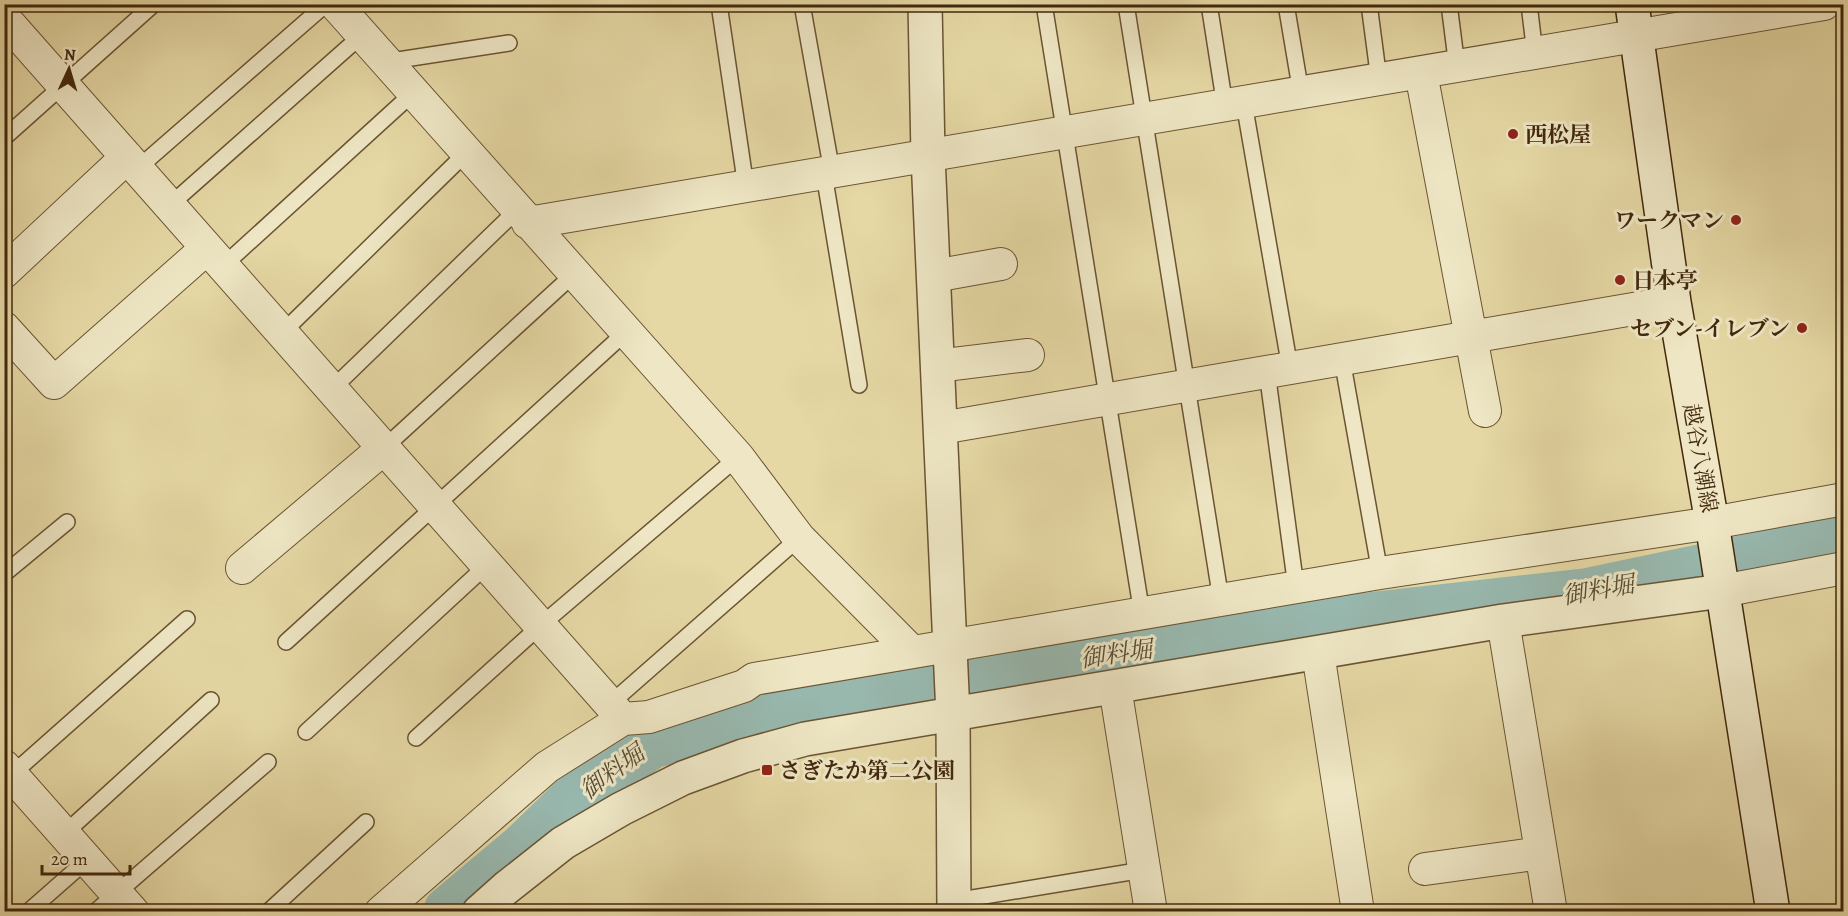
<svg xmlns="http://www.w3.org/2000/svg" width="1848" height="916" font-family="Alegreya,'Noto Serif JP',serif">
<rect width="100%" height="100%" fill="#e5d8a4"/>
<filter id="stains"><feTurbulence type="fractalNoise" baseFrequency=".00333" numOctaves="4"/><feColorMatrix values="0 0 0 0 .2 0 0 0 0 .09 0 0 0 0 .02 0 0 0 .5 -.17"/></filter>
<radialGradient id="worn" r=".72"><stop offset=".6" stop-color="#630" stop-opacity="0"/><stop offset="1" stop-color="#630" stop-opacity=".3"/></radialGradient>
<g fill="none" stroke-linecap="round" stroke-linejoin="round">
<path stroke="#98b8ae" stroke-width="52" d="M 449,912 L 524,849 L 589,786 L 652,742 L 1011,669 L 1353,620 L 1588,594 L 1844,540"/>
<defs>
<path id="service" d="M 719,4 L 746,187
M 802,4 L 832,172
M 1044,4 L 1142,614
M 1126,4 L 1221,600
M 1209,4 L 1225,106
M 1286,4 L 1301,93
M 1369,4 L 1379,80
M 1449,4 L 1457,67
M 1529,4 L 1535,54
M 385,62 L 509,43
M 1244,103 L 1290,368
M 4,138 L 154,4
M 137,169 L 326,4
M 824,174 L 859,385
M 170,205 L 362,35
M 223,266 L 413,93
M 282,333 L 466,153
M 1342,359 L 1380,573
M 1267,372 L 1296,587
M 332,389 L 517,210
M 384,448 L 574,274
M 4,574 L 67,522
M 286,642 L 626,332
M 610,704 L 799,538
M 306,732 L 487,565
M 416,738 L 540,626 L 738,457
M 10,776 L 187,619
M 64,834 L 211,700
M 954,901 L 1143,870
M 28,912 L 87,860
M 95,912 L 268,762
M 268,912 L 366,822"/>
<path id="minor" d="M 335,4 L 738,457 L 799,538 L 911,651
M 4,18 L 623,719
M 1421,73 L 1485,411
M 528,223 L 1824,4
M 4,272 L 127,157
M 934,276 L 1001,264
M 4,328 L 54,383 L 207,248
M 937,366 L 1028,355
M 941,428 L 1674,302
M 242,568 L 384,448
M 1722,591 L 1844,568
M 1503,621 L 1551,912
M 1318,653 L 1358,912
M 1115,687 L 1151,912
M 4,766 L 133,912
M 1425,869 L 1541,853
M 381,912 L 547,767 L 623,719 L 649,717 L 744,686 L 754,679 L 1380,573 L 1712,523 L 1844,499"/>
<path id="tertiary" d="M 925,4 L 928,156 L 953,715 L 954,912
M 479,912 L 506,888 L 563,843 L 621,809 L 683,778 L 743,756 L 805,739 L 1503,621 L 1722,591"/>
<path id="secondary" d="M 1632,4 L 1674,302 L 1712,523 L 1773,912"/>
</defs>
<use href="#service" stroke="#6b5433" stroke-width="18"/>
<use href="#minor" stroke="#6b5433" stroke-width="34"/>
<use href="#tertiary" stroke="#6b5433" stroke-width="36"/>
<use href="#secondary" stroke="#42280d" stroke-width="36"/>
<use href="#service" stroke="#eee6c4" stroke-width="15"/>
<use href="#minor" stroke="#eee6c4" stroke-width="32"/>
<use href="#tertiary" stroke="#eee6c4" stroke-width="33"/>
<use href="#secondary" stroke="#eee6c4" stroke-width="33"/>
</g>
<g fill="#8f2418" stroke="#eee6c4" stroke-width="2">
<circle cx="1513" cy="134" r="6"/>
<circle cx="1736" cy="220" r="6"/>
<circle cx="1620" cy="280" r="6"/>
<circle cx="1802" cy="328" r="6"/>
<rect x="761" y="764" width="12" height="12" rx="3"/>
</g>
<g text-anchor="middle" stroke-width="6" stroke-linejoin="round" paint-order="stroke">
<g font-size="22" font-weight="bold" fill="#42280d" stroke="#eee6c4" text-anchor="start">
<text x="1525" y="142">西松屋</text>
<text x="1724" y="228" text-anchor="end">ワークマン</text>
<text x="1632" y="288">日本亭</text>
<text x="1790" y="336" text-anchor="end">セブン-イレブン</text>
<text x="779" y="778">さぎたか第二公園</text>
</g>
<g font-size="22" fill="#42280d" stroke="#eee6c4">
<text transform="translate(1701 458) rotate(80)" y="8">越谷八潮線</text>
</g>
<g font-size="24" font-style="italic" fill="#584c35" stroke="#eee6c4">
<text transform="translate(1598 590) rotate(-10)" y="8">御料堀</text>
<text transform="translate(1116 654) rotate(-8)" y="8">御料堀</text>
<text transform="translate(612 772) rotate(-37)" y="8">御料堀</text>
</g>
</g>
<rect width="1848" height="916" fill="none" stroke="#e5d8a4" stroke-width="24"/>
<rect x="6" y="6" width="1836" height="904" fill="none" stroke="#42280d" stroke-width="3"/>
<rect x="12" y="12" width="1824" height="892" fill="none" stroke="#42280d" stroke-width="1.5"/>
<g transform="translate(69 69) rotate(4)" stroke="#eee6c4" stroke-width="4.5" paint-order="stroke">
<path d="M0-4.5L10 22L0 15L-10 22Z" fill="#42280d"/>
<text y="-9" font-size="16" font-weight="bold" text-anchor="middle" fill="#42280d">N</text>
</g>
<path d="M42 865v9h88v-9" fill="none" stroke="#42280d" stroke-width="3"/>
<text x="51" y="865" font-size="18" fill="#42280d" stroke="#eee6c4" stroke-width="4.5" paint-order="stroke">20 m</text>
<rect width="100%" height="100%" filter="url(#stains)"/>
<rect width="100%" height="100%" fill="url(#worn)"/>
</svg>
